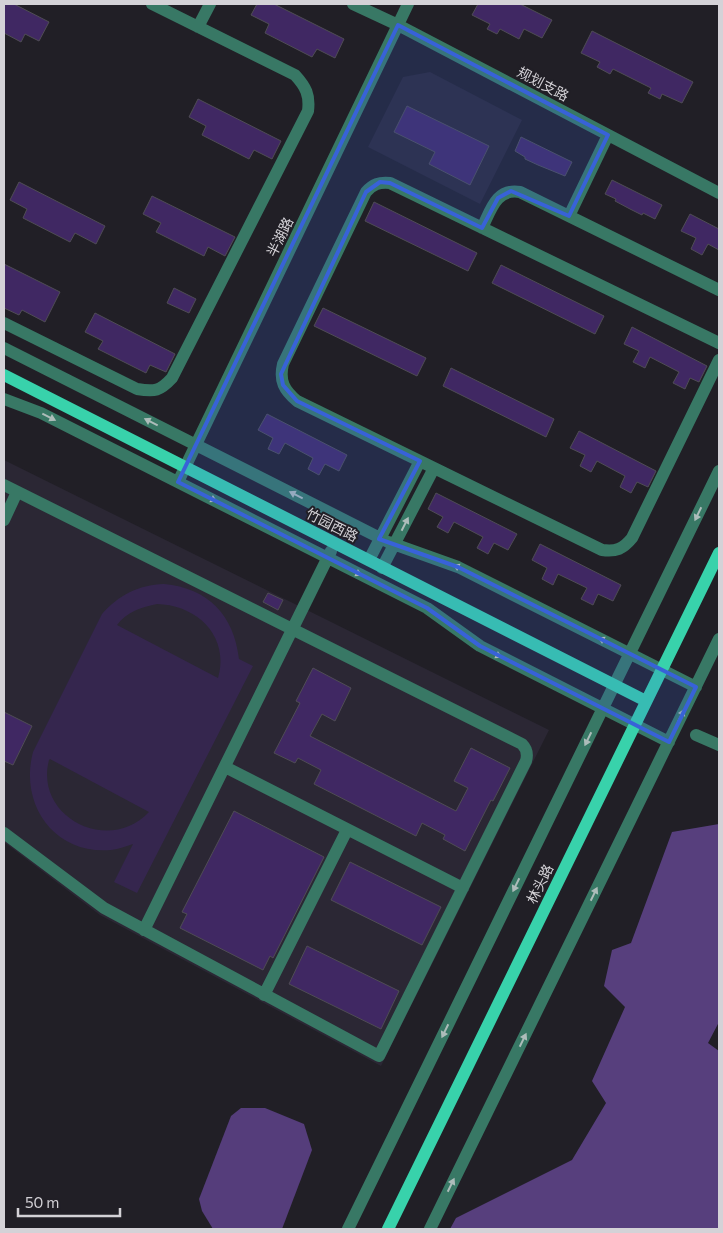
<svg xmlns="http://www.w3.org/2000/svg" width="723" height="1233" font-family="Commissioner,'Noto Sans SC',sans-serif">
<rect width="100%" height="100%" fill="#211f26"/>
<path fill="#2b2734" d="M 430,72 L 522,120 L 480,204 L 368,147 L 403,77 Z
M 4,460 L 549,730 L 381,1066 L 100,915 L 4,842 Z"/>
<path fill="#35264e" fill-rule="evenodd" d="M 164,584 C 208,588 234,615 239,659 L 253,666 L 137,893 L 114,882 L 133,844 C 126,846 119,849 111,850 C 54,855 19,804 33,752 L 102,614 C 119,595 138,585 164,584 ZM 157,604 C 197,605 230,636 218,678 L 117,625 C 126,612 142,607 157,604 ZM 49,760 L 50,759 L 149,812 C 109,855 34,817 49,760 Z"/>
<path fill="#573f7d" d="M 719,824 L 719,1022 L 708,1043 L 719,1051 L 719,1229 L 450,1229 L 456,1218 L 572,1160 L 606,1103 L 592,1081 L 625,1007 L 604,986 L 612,950 L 631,943 L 672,832 Z"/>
<path fill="#553d7b" d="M 241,1108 L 265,1108 L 304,1124 L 312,1150 L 282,1229 L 213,1229 L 202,1211 L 199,1199 L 231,1116 Z"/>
<path fill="#402863" stroke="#4f4c55" d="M 4,4 L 14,4 L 49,22 L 39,41 L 25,34 L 21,42 L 4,33 Z
M 257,4 L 274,4 L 344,39 L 335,58 L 317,49 L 312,57 L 265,33 L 269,24 L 251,15 Z
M 478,4 L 520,4 L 552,20 L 542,38 L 524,29 L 519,39 L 500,29 L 497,34 L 487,29 L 490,24 L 472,15 Z
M 592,31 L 693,82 L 682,103 L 662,94 L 660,99 L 648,93 L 651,88 L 613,69 L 610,74 L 597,67 L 600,62 L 581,53 Z
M 198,99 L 281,141 L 272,159 L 254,150 L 249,159 L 202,135 L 206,126 L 189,117 Z
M 407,106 L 489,146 L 470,185 L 429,164 L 435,152 L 394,132 Z
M 521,137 L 572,162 L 565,176 L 538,165 L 525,159 L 525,157 L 515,151 Z
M 612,180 L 662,205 L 655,219 L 643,213 L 642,215 L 630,209 L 615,201 L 616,199 L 605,194 Z
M 19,182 L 105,226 L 96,244 L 75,233 L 70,242 L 23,218 L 27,209 L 10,200 Z
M 152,196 L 235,237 L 225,256 L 208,247 L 204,256 L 156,232 L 161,223 L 143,214 Z
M 374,202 L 477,253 L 468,271 L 365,221 Z
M 690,214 L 719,229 L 719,250 L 708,244 L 702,255 L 691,249 L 696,238 L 681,231 Z
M 4,264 L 60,292 L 45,322 L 22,310 L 19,315 L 4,308 Z
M 501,265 L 604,316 L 595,334 L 492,283 Z
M 174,288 L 196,299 L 189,313 L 167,303 Z
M 323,308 L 426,358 L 417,376 L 314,326 Z
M 95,313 L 175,354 L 166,372 L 150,365 L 146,373 L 98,349 L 103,341 L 85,332 Z
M 632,327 L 707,366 L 699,382 L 690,378 L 685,389 L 673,383 L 679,372 L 650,357 L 645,368 L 633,362 L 639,351 L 624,344 Z
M 451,368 L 554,419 L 546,437 L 443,386 Z
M 267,414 L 347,455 L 339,471 L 325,464 L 319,475 L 308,469 L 313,458 L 285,443 L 279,454 L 268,449 L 273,438 L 258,430 Z
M 579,431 L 656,471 L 648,487 L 637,482 L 631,493 L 620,487 L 625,476 L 597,461 L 591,472 L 580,466 L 585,455 L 570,448 Z
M 436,493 L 517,534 L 508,550 L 494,543 L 488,554 L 477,548 L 483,537 L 454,522 L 448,533 L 437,527 L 443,517 L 428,509 Z
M 540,544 L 621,585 L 613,601 L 598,594 L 593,605 L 581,599 L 587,588 L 558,574 L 553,585 L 542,579 L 547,568 L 532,560 Z
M 268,593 L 283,600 L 278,610 L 263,602 Z
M 313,668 L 351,688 L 335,721 L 322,714 L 310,736 L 456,811 L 468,788 L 454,781 L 471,748 L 510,768 L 493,801 L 491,800 L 465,851 L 443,839 L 445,835 L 422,823 L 416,836 L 314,784 L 321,770 L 298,758 L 295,763 L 274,753 L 300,703 L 296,701 Z
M 4,712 L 32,726 L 13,765 L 4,761 Z
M 234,811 L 324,857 L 273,958 L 270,956 L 263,970 L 180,928 L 187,914 L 182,912 Z
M 350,862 L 441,907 L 422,945 L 331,900 Z
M 307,946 L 399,991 L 381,1029 L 289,984 Z"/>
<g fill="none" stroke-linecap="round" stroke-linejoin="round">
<path stroke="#387865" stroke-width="12" d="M 353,4 L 398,25 L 719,193
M 198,27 L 210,4
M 569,216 L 608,135
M 482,228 C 491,210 496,188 520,192 L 719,290
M 4,323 L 137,389 C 155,392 160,391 172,378 L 308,111 C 310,95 306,87 295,75 L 152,4
M 719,343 L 390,183 C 379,182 373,184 366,192 L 283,364 C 279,381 284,390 297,401 L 602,550 C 616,552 623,549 632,538 L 719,360
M 4,348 L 388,542 L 458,567 L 696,687
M 4,399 L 41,413 L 427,608 L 480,646 L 669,742
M 178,482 L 408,4
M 4,485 L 522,744 C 527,749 528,754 526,761 L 379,1056 L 104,908 L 4,833
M 4,520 L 17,492
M 369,560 L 420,461
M 382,568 L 434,468
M 696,735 L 719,745
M 225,767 L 463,888
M 144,930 L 331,551
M 264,995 L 347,830
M 348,1229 L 719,471
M 430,1229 L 719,639"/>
<path stroke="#38d2ab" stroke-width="12" d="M 4,375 L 646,701
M 388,1229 L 719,553"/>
</g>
<defs><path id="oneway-solid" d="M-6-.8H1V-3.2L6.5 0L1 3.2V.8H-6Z" transform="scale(1.25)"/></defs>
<g fill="#adbcba">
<use href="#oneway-solid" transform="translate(49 417) rotate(27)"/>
<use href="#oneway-solid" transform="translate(151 422) rotate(-153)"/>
<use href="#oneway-solid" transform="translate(296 495) rotate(-153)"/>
<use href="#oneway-solid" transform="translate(210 498) rotate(27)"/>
<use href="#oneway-solid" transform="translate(698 514) rotate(116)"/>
<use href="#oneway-solid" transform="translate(405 524) rotate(-63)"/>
<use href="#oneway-solid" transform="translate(460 568) rotate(-155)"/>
<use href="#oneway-solid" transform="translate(355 572) rotate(27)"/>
<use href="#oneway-solid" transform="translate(605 641) rotate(-153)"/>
<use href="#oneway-solid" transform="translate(495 654) rotate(27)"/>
<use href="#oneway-solid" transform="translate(681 716) rotate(-64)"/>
<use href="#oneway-solid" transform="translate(588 739) rotate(116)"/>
<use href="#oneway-solid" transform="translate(516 885) rotate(116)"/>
<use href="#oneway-solid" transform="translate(594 894) rotate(-64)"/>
<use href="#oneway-solid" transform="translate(445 1031) rotate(116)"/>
<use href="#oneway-solid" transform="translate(523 1040) rotate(-64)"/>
<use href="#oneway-solid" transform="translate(451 1185) rotate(-64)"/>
</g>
<path fill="#3862d8" fill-opacity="0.2" stroke="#3862d8" stroke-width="4" stroke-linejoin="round" d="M 398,25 L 608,135 L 569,216 L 511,191 L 498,198 L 482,228 L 390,183 L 380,182 L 366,192 L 281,374 L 283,385 L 297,401 L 420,461 L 379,539 L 458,567 L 696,687 L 669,742 L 480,646 L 427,608 L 178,482 Z"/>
<g text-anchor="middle" stroke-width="4" stroke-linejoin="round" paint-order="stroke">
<g font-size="14" fill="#d4d2d7" stroke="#211f26">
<text transform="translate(543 84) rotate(28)" y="5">规划支路</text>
<text transform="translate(280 237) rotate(-64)" y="5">半湖路</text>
<text transform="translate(332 525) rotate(27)" y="5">竹园西路</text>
<text transform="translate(540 884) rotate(-64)" y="5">林头路</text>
</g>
</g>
<rect width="723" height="1233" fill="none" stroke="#d4d2d7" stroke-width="10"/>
<path d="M18 1208v8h102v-8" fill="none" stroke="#d4d2d7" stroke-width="2.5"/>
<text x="25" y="1208" font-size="15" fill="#d4d2d7" stroke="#211f26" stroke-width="4" paint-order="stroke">50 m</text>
</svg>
